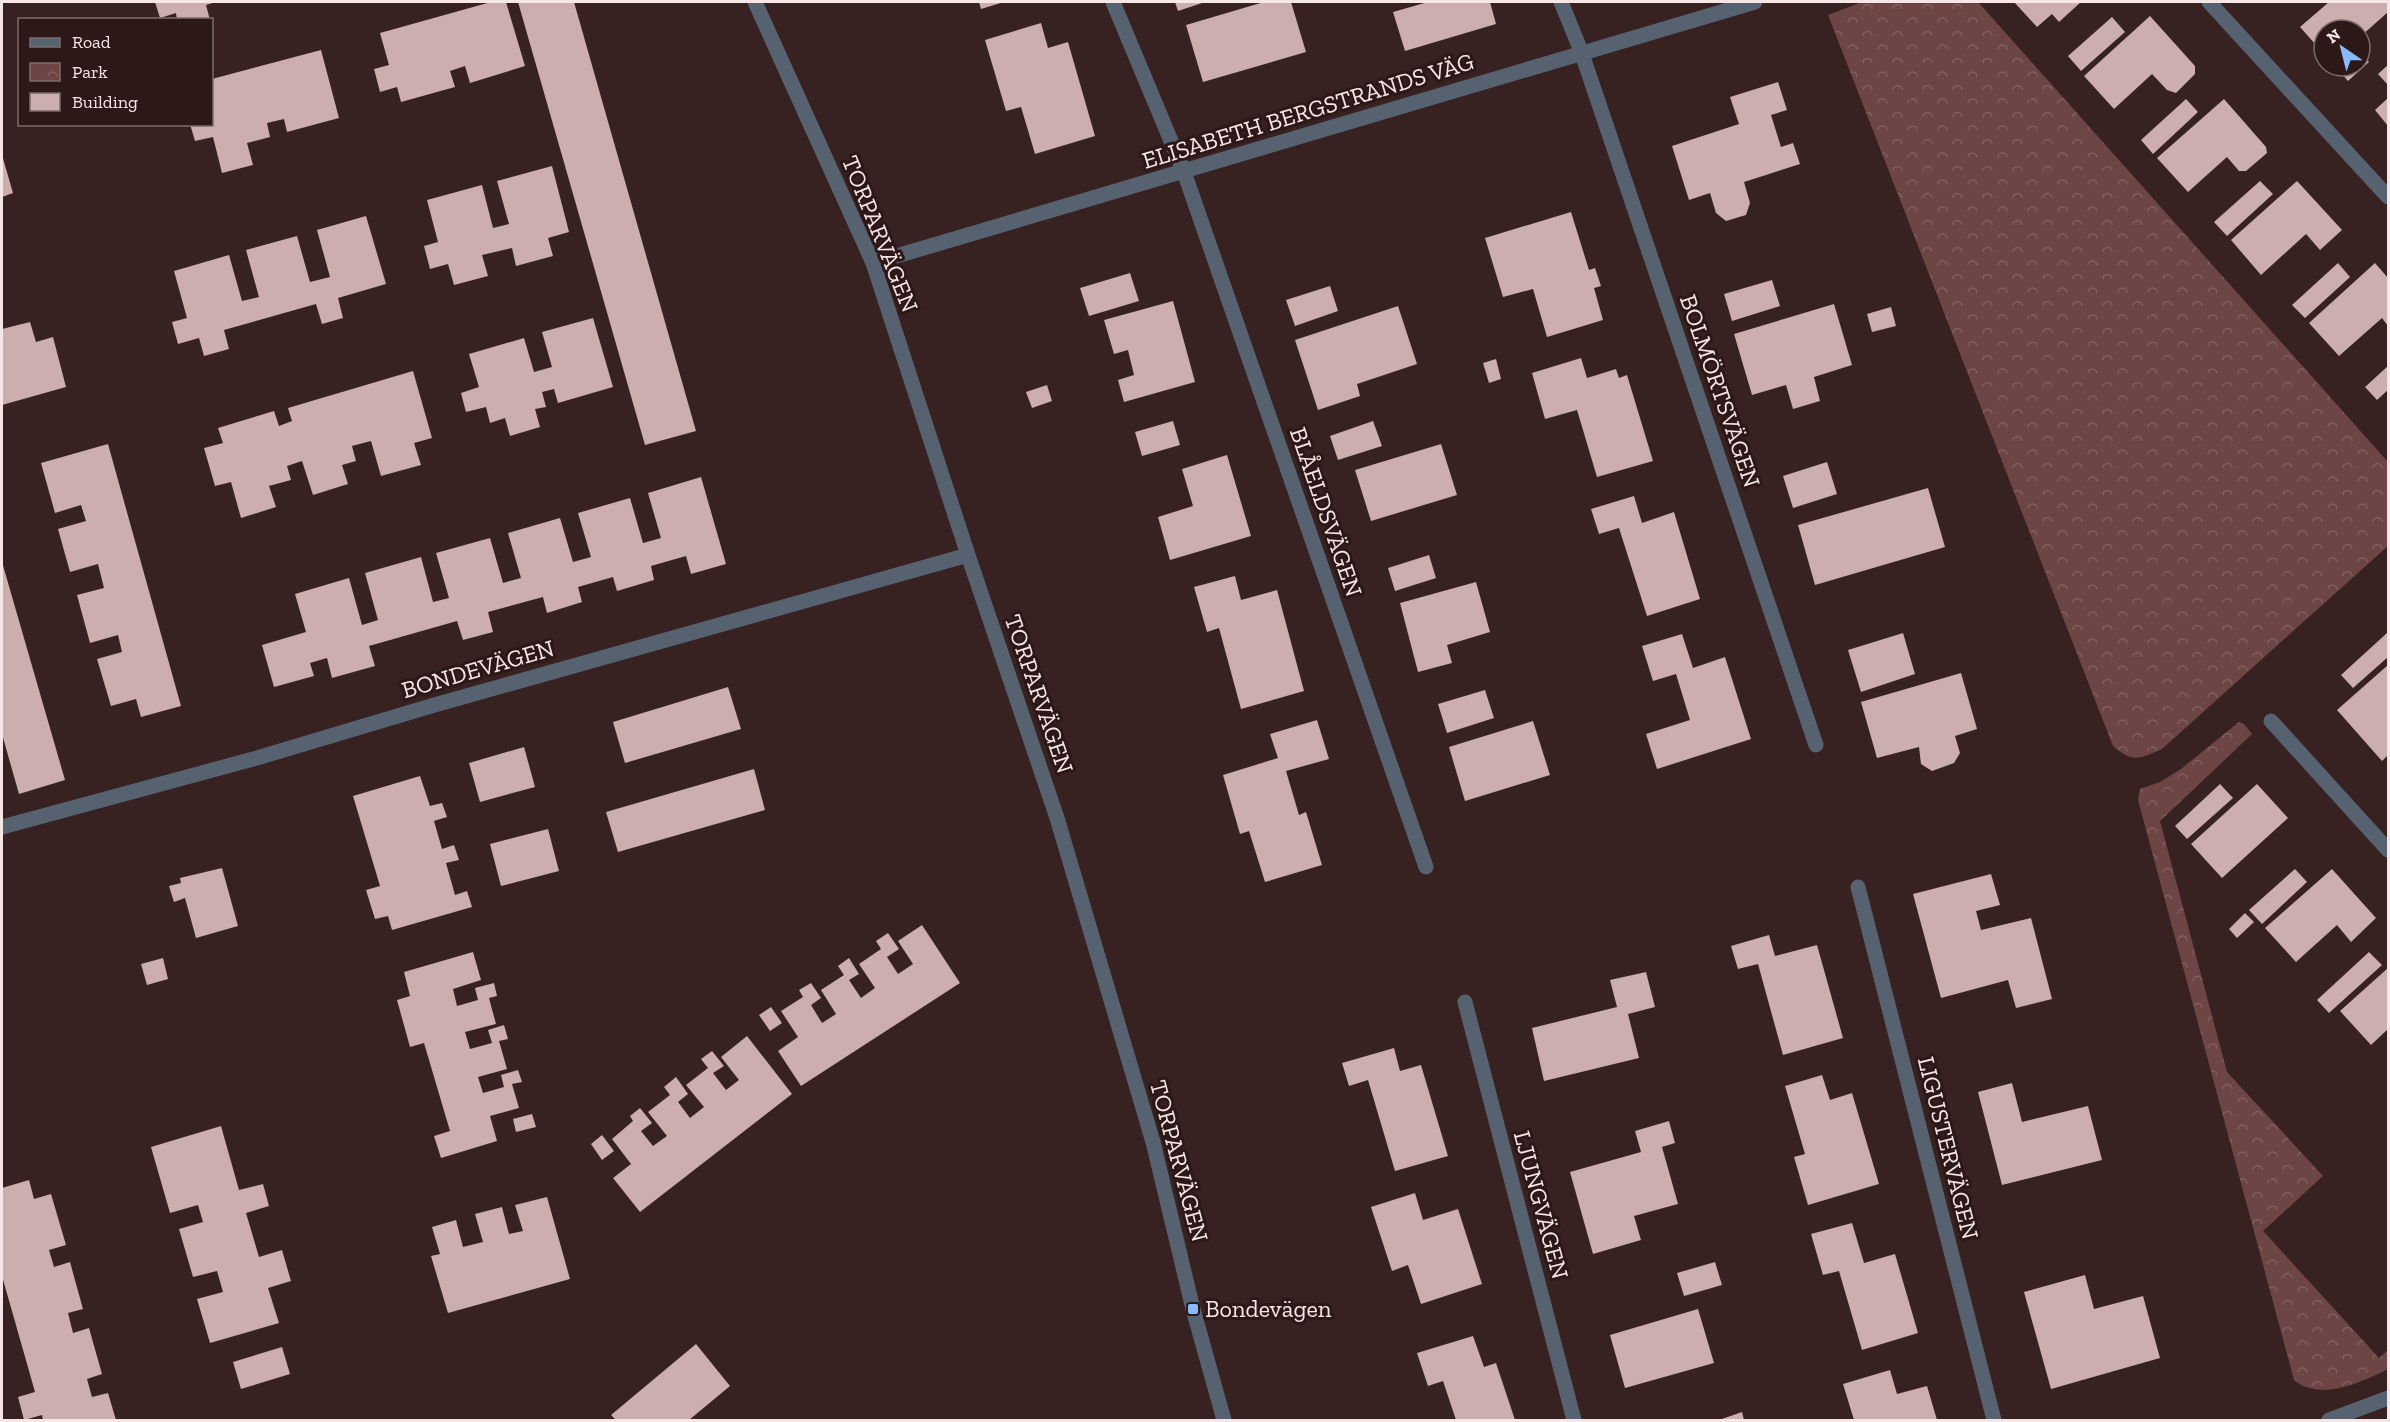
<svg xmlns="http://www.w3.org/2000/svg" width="2390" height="1422" font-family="'Zilla Slab',serif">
<defs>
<pattern id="park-crowns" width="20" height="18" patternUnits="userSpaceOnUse" patternTransform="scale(1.5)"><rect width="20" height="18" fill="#6d4544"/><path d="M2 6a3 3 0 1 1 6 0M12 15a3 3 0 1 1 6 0" fill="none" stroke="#82605f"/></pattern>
</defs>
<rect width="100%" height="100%" fill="#372221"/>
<path fill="url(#park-crowns)" d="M 1862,2 L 1978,2 L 2388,462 L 2388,546 L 2162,749 C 2139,759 2133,763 2113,746 L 1828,15 Z
M 2239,722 L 2244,724 L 2252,734 L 2160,821 L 2227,1072 L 2323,1176 L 2263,1231 L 2379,1358 L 2388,1350 L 2388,1369 C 2362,1382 2320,1402 2294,1380 L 2138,800 L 2140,789 L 2160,782 L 2181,769 Z"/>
<path fill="#cbaead" d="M 155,2 L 216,2 L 206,5 L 210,20 L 177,20 L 176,13 L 160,18 Z
M 491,2 L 506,2 L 525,66 L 470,83 L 465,66 L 450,71 L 455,87 L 401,102 L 397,87 L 380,92 L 374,69 L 389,65 L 380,33 Z
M 518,2 L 574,2 L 696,431 L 645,445 Z
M 979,2 L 1004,2 L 981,9 Z
M 1175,2 L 1205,2 L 1178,11 Z
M 1264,2 L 1291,2 L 1306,52 L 1203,82 L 1186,25 Z
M 1428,2 L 1490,2 L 1496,24 L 1405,51 L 1393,12 Z
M 2014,2 L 2081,2 L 2059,22 L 2052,14 L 2037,27 Z
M 2329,2 L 2388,2 L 2388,12 L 2360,37 L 2360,30 L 2324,30 L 2324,54 L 2300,27 Z
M 2150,16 L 2195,66 L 2195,74 L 2176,93 L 2167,90 L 2152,74 L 2114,109 L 2084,76 Z
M 2112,17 L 2125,32 L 2081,71 L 2068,56 Z
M 1041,23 L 1048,48 L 1068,42 L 1095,136 L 1035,154 L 1021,107 L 1006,111 L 985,40 Z
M 321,50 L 339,118 L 287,132 L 284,119 L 267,123 L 270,137 L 247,143 L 253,165 L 222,173 L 213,137 L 195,141 L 190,124 L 212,124 L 212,79 Z
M 2360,52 L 2369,62 L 2348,81 L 2335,66 L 2360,66 Z
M 2388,65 L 2388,85 L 2378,74 Z
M 1778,82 L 1787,110 L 1771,115 L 1781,147 L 1793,143 L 1800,164 L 1744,182 L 1750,203 L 1746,215 L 1726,221 L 1716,213 L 1710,193 L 1689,200 L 1672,146 L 1739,124 L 1730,97 Z
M 2388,98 L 2388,126 L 2375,110 Z
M 2186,99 L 2198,112 L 2153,154 L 2141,140 Z
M 2224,99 L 2266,147 L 2267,153 L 2246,171 L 2239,171 L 2227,157 L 2188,192 L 2157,158 Z
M 2,155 L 13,193 L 2,197 Z
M 552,166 L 569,232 L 548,238 L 553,256 L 516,266 L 512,248 L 482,255 L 488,276 L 454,285 L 448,264 L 430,269 L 424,246 L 438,242 L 427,200 L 482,185 L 493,228 L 509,224 L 497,181 Z
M 2260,181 L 2273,194 L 2227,236 L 2214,222 Z
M 2297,181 L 2342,230 L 2320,250 L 2306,234 L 2261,275 L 2231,240 Z
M 1571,212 L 1589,270 L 1595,268 L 1601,286 L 1594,288 L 1603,320 L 1547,337 L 1533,289 L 1503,297 L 1485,238 Z
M 366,216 L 386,284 L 338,298 L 343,318 L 322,324 L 316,304 L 224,330 L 229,349 L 204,356 L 199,338 L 178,344 L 172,322 L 187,318 L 174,271 L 229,255 L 242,301 L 259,297 L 246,250 L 297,236 L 310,282 L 330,277 L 317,230 Z
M 2338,263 L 2350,277 L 2305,318 L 2292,305 Z
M 2375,263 L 2388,278 L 2388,326 L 2382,318 L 2339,356 L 2309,323 Z
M 1130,273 L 1139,301 L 1089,316 L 1080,288 Z
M 1772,280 L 1780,306 L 1732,321 L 1724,294 Z
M 1330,286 L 1338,311 L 1295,326 L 1286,300 Z
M 1173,301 L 1195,382 L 1124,402 L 1118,380 L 1134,375 L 1128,350 L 1114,354 L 1104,320 Z
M 1834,304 L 1852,365 L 1814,377 L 1820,401 L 1793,409 L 1786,385 L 1752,395 L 1734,334 Z
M 1398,306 L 1417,364 L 1357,384 L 1360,396 L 1318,410 L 1295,340 Z
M 1891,307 L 1896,326 L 1872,332 L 1867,314 Z
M 593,318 L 613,387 L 558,403 L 554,389 L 542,392 L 546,407 L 535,409 L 540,427 L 510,436 L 505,418 L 490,423 L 486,407 L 466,412 L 461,393 L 479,387 L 469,354 L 524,338 L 534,372 L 552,367 L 542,332 Z
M 30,322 L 36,342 L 53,337 L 66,387 L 2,405 L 2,329 Z
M 1581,358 L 1587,378 L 1616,369 L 1619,378 L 1627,375 L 1653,461 L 1597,477 L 1577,410 L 1545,419 L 1532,373 Z
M 1496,359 L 1501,379 L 1489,383 L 1483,363 Z
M 2388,366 L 2388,390 L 2377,400 L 2365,387 Z
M 413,371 L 432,438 L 414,443 L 421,465 L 381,476 L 371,441 L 352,446 L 356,461 L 342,465 L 348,484 L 313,495 L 302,461 L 287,466 L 291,480 L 269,486 L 276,507 L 241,518 L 231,482 L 215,486 L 204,448 L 223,443 L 218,428 L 274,411 L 279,426 L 292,421 L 288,408 Z
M 1047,385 L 1052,401 L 1032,408 L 1026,392 Z
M 1173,421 L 1180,445 L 1142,456 L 1135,432 Z
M 1373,421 L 1382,446 L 1338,460 L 1330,436 Z
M 108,444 L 181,706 L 141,717 L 136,699 L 111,706 L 97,659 L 122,652 L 118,635 L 90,643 L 77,595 L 104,588 L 98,564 L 70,572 L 58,529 L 86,521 L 81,505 L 55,513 L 41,463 Z
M 1441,444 L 1457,495 L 1371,521 L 1355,470 Z
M 1227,455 L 1251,536 L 1170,560 L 1158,517 L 1193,506 L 1182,469 Z
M 1827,462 L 1837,494 L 1793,508 L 1783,476 Z
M 701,477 L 726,564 L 691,574 L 686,556 L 651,566 L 654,580 L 617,591 L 613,577 L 578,587 L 582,602 L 547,613 L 543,597 L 488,612 L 493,632 L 463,640 L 457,621 L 369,646 L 375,666 L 332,678 L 327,658 L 310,663 L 314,676 L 274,687 L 262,645 L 306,632 L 295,594 L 349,578 L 362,625 L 378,620 L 365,573 L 421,557 L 433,602 L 449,598 L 436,553 L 490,538 L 503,583 L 521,578 L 508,533 L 560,518 L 573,562 L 591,557 L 578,513 L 630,498 L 643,543 L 661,538 L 648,493 Z
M 1928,488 L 1945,547 L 1815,585 L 1798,525 Z
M 1634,496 L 1642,523 L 1674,512 L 1700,599 L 1647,616 L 1619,528 L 1599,534 L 1591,509 Z
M 1429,555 L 1436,578 L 1395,591 L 1388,568 Z
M 2,562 L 65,780 L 19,794 L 2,734 Z
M 1235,576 L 1241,600 L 1277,590 L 1304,691 L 1241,709 L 1219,628 L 1207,632 L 1194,587 Z
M 1476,582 L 1490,632 L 1447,645 L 1452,663 L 1418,672 L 1400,603 Z
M 1903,633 L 1915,674 L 1861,692 L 1848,650 Z
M 2387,633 L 2388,657 L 2353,688 L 2341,675 Z
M 1682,634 L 1693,668 L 1725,657 L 1751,739 L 1657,769 L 1646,734 L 1690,720 L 1676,674 L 1653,681 L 1642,646 Z
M 2388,665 L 2388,755 L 2382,761 L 2337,710 Z
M 1961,673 L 1977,729 L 1955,736 L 1960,753 L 1954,763 L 1932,771 L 1921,764 L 1919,747 L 1877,758 L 1861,702 Z
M 728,687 L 741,729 L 625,763 L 613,722 Z
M 1485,690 L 1494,718 L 1447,733 L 1438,704 Z
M 1317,720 L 1329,759 L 1286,771 L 1299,815 L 1306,812 L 1322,865 L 1265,882 L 1249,831 L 1240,834 L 1223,775 L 1278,758 L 1270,734 Z
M 1533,721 L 1550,775 L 1465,801 L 1449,747 Z
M 524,747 L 535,787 L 480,802 L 469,763 Z
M 754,769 L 765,810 L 618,852 L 606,812 Z
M 420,776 L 430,806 L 442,803 L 447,817 L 434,821 L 442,849 L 454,845 L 459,860 L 446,863 L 455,895 L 467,891 L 472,907 L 392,930 L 388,916 L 375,919 L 366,890 L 380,886 L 353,796 Z
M 2220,784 L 2233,798 L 2187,839 L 2175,826 Z
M 2257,784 L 2288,818 L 2222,878 L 2191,844 Z
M 548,829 L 559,871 L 501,886 L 490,844 Z
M 222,868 L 238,926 L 196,938 L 185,898 L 174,902 L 169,886 L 181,883 L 180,878 Z
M 2295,869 L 2307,882 L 2262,924 L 2249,910 Z
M 2332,869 L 2376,918 L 2351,942 L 2337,925 L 2296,962 L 2265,928 Z
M 1991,874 L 2000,905 L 1976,911 L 1981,930 L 2031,918 L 2052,999 L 2016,1008 L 2008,980 L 1941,998 L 1913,894 Z
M 2245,913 L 2254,922 L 2237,938 L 2229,929 Z
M 922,925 L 960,983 L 801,1086 L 778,1051 L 798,1037 L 781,1011 L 803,997 L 799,990 L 811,983 L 821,998 L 811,1005 L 822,1023 L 836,1014 L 821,990 L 844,975 L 838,966 L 849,958 L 859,974 L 849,980 L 861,998 L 875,988 L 859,964 L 881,949 L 876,941 L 888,933 L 899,949 L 887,957 L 898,974 L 913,964 L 898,941 Z
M 1769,935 L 1775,956 L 1817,945 L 1843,1038 L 1783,1055 L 1758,964 L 1738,969 L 1731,946 Z
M 473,952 L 481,980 L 453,989 L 457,1006 L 478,1000 L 475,988 L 494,983 L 497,996 L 489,998 L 496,1024 L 465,1032 L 470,1049 L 492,1043 L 488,1030 L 504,1025 L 508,1039 L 499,1041 L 507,1069 L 478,1077 L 483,1093 L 504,1087 L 501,1075 L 518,1070 L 522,1082 L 512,1084 L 519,1108 L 490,1116 L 497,1141 L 441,1158 L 434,1136 L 450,1131 L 424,1043 L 410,1047 L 397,1000 L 410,996 L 404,972 Z
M 2369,952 L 2382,965 L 2329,1013 L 2317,1000 Z
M 163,958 L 168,979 L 147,985 L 141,964 Z
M 2388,968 L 2388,1029 L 2371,1045 L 2340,1011 Z
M 1646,972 L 1655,1007 L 1628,1014 L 1639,1058 L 1544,1081 L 1532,1028 L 1617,1007 L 1610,980 Z
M 771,1007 L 782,1023 L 770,1031 L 759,1015 Z
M 747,1036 L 792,1094 L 640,1212 L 613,1178 L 631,1164 L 612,1139 L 633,1121 L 630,1116 L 640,1108 L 652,1123 L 641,1131 L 653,1146 L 667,1136 L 648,1112 L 670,1095 L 664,1087 L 676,1077 L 688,1094 L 678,1102 L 690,1118 L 704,1107 L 686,1085 L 708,1068 L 701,1059 L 712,1051 L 724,1066 L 713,1073 L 726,1090 L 739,1080 L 721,1057 Z
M 1394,1048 L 1400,1071 L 1421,1065 L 1448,1156 L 1395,1171 L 1368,1080 L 1349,1086 L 1342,1063 Z
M 1822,1075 L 1830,1100 L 1852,1093 L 1879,1184 L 1808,1205 L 1794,1157 L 1805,1154 L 1785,1086 Z
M 2012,1083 L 2022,1122 L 2088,1106 L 2102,1160 L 2002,1185 L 1978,1092 Z
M 532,1114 L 536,1127 L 516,1132 L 513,1119 Z
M 1669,1121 L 1675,1143 L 1662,1147 L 1678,1204 L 1634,1216 L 1641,1240 L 1593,1254 L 1570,1172 L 1641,1152 L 1635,1131 Z
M 221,1126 L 239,1190 L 263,1184 L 269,1206 L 246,1213 L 259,1257 L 282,1250 L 291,1281 L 268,1288 L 279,1323 L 210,1343 L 197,1299 L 223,1292 L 217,1271 L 193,1277 L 179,1229 L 203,1222 L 198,1205 L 170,1213 L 151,1147 Z
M 602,1135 L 614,1151 L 602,1160 L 591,1144 Z
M 29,1180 L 34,1199 L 51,1194 L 66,1245 L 49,1250 L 54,1267 L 70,1262 L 83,1309 L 68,1313 L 73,1333 L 89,1328 L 102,1374 L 87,1379 L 92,1397 L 108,1393 L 116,1420 L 43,1420 L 42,1415 L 24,1420 L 18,1397 L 35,1392 L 2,1276 L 2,1188 Z
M 1415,1193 L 1423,1220 L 1458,1209 L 1482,1284 L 1421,1304 L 1408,1265 L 1392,1271 L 1371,1207 Z
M 547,1197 L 570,1279 L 448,1313 L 431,1256 L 440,1254 L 432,1227 L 456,1220 L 463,1247 L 483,1242 L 475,1214 L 502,1207 L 509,1234 L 523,1231 L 515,1205 Z
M 1852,1223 L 1864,1263 L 1895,1254 L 1918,1333 L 1862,1350 L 1839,1271 L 1823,1275 L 1811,1234 Z
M 1715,1262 L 1722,1285 L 1684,1296 L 1677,1273 Z
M 2085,1275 L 2094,1309 L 2143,1296 L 2160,1358 L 2051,1389 L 2024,1292 Z
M 1698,1309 L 1714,1363 L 1625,1388 L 1610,1335 Z
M 1473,1336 L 1484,1367 L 1496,1363 L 1515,1420 L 1456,1420 L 1443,1381 L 1428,1386 L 1417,1353 Z
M 696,1344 L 730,1386 L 689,1420 L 616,1420 L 611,1415 Z
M 282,1347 L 290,1374 L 241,1389 L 233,1362 Z
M 1890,1370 L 1897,1394 L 1927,1386 L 1937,1420 L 1854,1420 L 1843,1384 Z
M 1742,1412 L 1744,1420 L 1719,1420 Z"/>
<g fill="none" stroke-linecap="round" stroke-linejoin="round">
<path stroke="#576271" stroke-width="15" d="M 755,2 L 873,263 L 968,555 L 1057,818 L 1153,1142 L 1193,1309 L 1224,1420
M 1113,2 L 1184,172 L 1426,867
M 1561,2 L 1581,51 L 1816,745
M 2209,2 L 2388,197
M 873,263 L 1755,2
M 2271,721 L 2388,850
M 2,827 L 257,758 L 431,706 L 968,555
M 1858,887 L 1994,1420
M 1465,1002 L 1574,1420
M 2329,1420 L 2388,1398"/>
</g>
<rect fill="#88bafc" stroke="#2d1818" stroke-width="2" x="1187" y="1303" width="12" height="12" rx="3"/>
<g text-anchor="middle" stroke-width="6" stroke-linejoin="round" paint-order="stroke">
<g font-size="24" fill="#f6e7e6" stroke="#2d1818">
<text transform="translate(1308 111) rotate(-17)" y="8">ELISABETH BERGSTRANDS VÄG</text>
<text transform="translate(880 234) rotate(68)" y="8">TORPARVÄGEN</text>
<text transform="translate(1720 391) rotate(71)" y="8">BOLMÖRTSVÄGEN</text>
<text transform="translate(1326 512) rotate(71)" y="8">BLÅELDSVÄGEN</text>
<text transform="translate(478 669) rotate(-16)" y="8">BONDEVÄGEN</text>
<text transform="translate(1039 694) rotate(71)" y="8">TORPARVÄGEN</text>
<text transform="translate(1948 1148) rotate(76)" y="8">LIGUSTERVÄGEN</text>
<text transform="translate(1179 1161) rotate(75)" y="8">TORPARVÄGEN</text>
<text transform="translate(1541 1205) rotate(75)" y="8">LJUNGVÄGEN</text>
</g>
<g font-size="24" fill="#f6e7e6" stroke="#2d1818" text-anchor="start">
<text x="1205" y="1317">Bondevägen</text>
</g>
</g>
<rect width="2390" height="1422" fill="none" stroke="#f6e7e6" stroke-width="6"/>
<rect x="18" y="18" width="195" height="108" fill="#2d1818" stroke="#7d6b6a" stroke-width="1.5"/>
<rect x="30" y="38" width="30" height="9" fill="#576271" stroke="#7d6b6a" stroke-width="1.5"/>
<text x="72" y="48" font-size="18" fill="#f6e7e6">Road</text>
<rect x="30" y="63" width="30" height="18" fill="url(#park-crowns)" stroke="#7d6b6a" stroke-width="1.5"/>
<text x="72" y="78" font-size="18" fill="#f6e7e6">Park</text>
<rect x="30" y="93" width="30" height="18" fill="#cbaead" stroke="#7d6b6a" stroke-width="1.5"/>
<text x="72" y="108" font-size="18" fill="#f6e7e6">Building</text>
<g transform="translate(2342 48) rotate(325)"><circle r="28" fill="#2d1818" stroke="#7d6b6a" stroke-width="1.5"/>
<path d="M0-4.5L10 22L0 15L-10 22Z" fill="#88bafc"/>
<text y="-9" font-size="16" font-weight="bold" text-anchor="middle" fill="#f6e7e6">N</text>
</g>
</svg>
